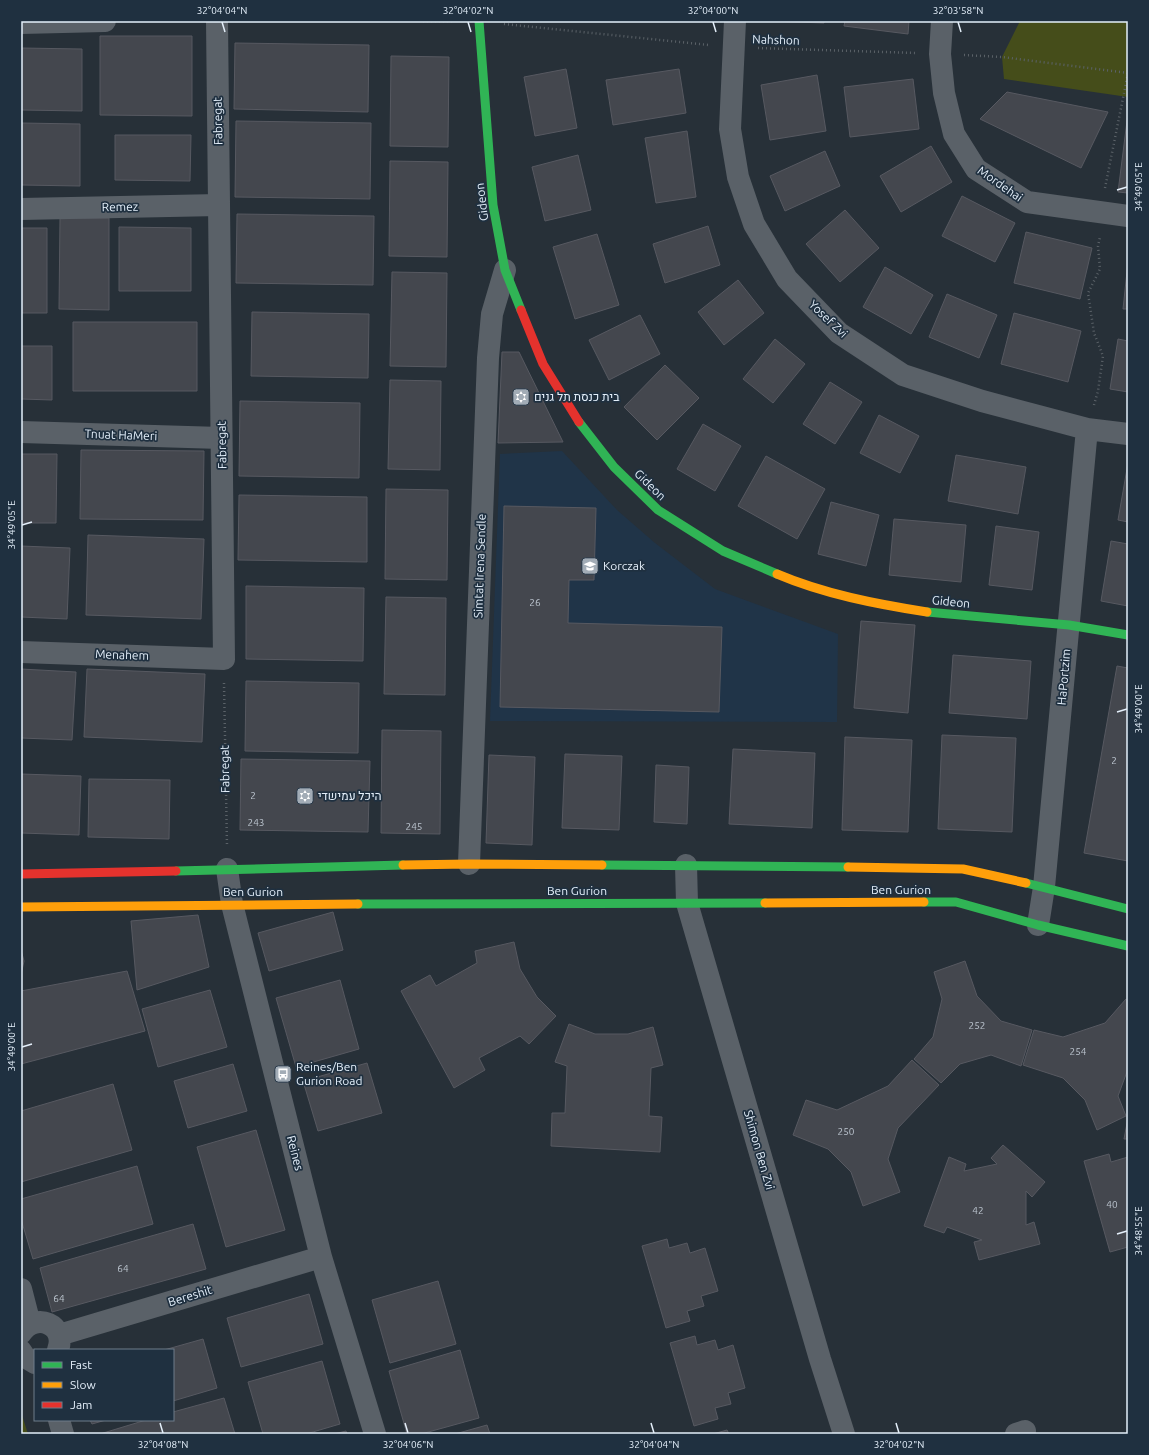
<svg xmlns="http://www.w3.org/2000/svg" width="1149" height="1455" font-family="Ubuntu,Heebo,sans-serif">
<rect width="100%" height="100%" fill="#273038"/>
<path fill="#203448" d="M 562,451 L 617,510 L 655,543 L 715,589 L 838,634 L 837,722 L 490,721 L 500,454 Z"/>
<path fill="#454d1a" d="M 1020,21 L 1128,21 L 1128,97 L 1004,79 L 1002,57 Z
M 21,1412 L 28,1434 L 21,1434 Z"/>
<path fill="#44474e" stroke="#575961" d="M 771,21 L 824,21 L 824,23 Z
M 845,21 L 909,21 L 908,34 L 844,26 Z
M 100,36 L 192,36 L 192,116 L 100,115 Z
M 235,43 L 369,45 L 368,112 L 234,109 Z
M 21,48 L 82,49 L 82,111 L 21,110 Z
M 391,56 L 449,57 L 448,147 L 390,146 Z
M 566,69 L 577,128 L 535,136 L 524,77 Z
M 679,69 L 686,113 L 613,125 L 606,80 Z
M 817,75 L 826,131 L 770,140 L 761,85 Z
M 913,79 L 919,129 L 850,137 L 844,87 Z
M 1007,92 L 1108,112 L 1081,168 L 980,119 Z
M 1128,113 L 1128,193 L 1118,192 Z
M 236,121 L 371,123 L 370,199 L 235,197 Z
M 21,123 L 80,124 L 80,186 L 21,185 Z
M 687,131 L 696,197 L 656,203 L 645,138 Z
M 115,135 L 191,135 L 190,181 L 115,180 Z
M 931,146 L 952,182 L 901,212 L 880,176 Z
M 825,151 L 840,186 L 785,211 L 770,176 Z
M 578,155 L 591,210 L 545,221 L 532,167 Z
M 390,161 L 448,162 L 447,257 L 389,256 Z
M 962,196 L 1015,223 L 995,262 L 942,236 Z
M 845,210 L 879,248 L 840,282 L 806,244 Z
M 237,214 L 374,216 L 373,285 L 236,283 Z
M 60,218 L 109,218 L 109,310 L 59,309 Z
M 708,226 L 720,265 L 665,283 L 653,244 Z
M 119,227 L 191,228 L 191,291 L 119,291 Z
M 21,228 L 47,228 L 47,313 L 21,313 Z
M 1026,232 L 1092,248 L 1080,299 L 1014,283 Z
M 597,234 L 619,305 L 575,319 L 553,247 Z
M 1128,262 L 1128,309 L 1123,309 Z
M 885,267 L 933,295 L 911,334 L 863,307 Z
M 392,272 L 447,273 L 446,367 L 390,366 Z
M 738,280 L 764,313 L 724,345 L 698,312 Z
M 947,294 L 997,315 L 979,358 L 929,337 Z
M 252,312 L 369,314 L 368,378 L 251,376 Z
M 1014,313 L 1081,331 L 1068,382 L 1001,364 Z
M 640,315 L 660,354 L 609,380 L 589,340 Z
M 73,322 L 197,322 L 197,391 L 73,391 Z
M 775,339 L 805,364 L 773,403 L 743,379 Z
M 1118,339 L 1128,341 L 1128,392 L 1110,389 Z
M 21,346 L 52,346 L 52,400 L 21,399 Z
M 502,352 L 519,352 L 563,442 L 498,443 Z
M 665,365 L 699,398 L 657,440 L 624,407 Z
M 390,380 L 441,381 L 440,470 L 388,469 Z
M 830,382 L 862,402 L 835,444 L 803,424 Z
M 240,401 L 360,403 L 359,478 L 239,476 Z
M 879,415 L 919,436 L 900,473 L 860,453 Z
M 703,424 L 741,446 L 715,491 L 677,469 Z
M 81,450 L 204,451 L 203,520 L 80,519 Z
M 21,454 L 57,454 L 56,523 L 21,523 Z
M 956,455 L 1026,467 L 1018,514 L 948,501 Z
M 766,456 L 825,489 L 797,539 L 738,506 Z
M 1128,463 L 1128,522 L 1118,520 Z
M 386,489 L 448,490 L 447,580 L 385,579 Z
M 239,495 L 367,497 L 367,562 L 238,560 Z
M 831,502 L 879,515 L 866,566 L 818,554 Z
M 504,506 L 596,508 L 594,580 L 569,580 L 568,623 L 722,627 L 719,712 L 500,707 Z
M 894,519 L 966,525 L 961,582 L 889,575 Z
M 996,526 L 1039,532 L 1032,590 L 989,585 Z
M 88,535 L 204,539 L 201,619 L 86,615 Z
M 1111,541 L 1128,544 L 1128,606 L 1101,601 Z
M 21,546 L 70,548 L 67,619 L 21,617 Z
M 246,586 L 364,588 L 363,661 L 246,659 Z
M 386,597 L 446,598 L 445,695 L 384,694 Z
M 861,621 L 915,625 L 908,713 L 854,708 Z
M 953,655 L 1031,661 L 1027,719 L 949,713 Z
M 1117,666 L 1128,668 L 1128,861 L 1084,853 Z
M 21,669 L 76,672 L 72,740 L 21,738 Z
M 87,669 L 205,674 L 202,742 L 84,737 Z
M 246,681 L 359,683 L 358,753 L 245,751 Z
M 382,730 L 441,731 L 440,834 L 381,833 Z
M 942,735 L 1016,738 L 1012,832 L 938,829 Z
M 845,737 L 912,740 L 908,832 L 842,830 Z
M 733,749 L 815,753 L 812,828 L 729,824 Z
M 565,754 L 622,756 L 619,830 L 562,828 Z
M 489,755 L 535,757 L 532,845 L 486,843 Z
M 241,759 L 370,761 L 368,832 L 240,830 Z
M 656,765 L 689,767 L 687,824 L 654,822 Z
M 21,774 L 81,776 L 79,835 L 21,833 Z
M 89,779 L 170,780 L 169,839 L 88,837 Z
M 333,912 L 343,950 L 269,971 L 258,933 Z
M 198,915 L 209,967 L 137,990 L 131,921 Z
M 514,942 L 520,969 L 537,997 L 556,1016 L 529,1044 L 520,1036 L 479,1058 L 485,1070 L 454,1088 L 401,991 L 430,975 L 436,986 L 477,963 L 475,951 Z
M 21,950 L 24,961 L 21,975 Z
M 965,961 L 977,996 L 1001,1021 L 1032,1030 L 1021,1066 L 991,1055 L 960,1064 L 941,1083 L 914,1059 L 933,1037 L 942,999 L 934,972 Z
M 127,971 L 145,1031 L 21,1064 L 21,991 Z
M 340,980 L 359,1049 L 296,1067 L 276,998 Z
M 210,990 L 227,1047 L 158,1067 L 142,1009 Z
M 1126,999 L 1128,1000 L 1128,1069 L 1118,1096 L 1126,1116 L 1097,1130 L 1085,1100 L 1063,1078 L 1023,1065 L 1034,1030 L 1063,1037 L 1105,1023 Z
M 569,1024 L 595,1034 L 628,1034 L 653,1027 L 663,1065 L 651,1068 L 649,1116 L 662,1117 L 660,1152 L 551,1146 L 552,1113 L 565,1113 L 567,1066 L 555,1062 Z
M 912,1060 L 939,1085 L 898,1128 L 888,1159 L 900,1192 L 863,1206 L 851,1172 L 828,1149 L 793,1135 L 806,1100 L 837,1110 L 888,1086 Z
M 367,1063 L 382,1113 L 318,1131 L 303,1081 Z
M 233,1064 L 247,1111 L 188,1128 L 174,1081 Z
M 113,1084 L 132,1150 L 21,1182 L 21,1111 Z
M 1128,1118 L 1128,1139 L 1124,1139 Z
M 256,1130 L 285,1230 L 226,1247 L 197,1147 Z
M 1003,1145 L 1045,1182 L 1032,1197 L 1026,1191 L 1026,1225 L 1034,1222 L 1040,1244 L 979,1260 L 974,1242 L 982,1240 L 947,1227 L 944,1233 L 924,1226 L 949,1157 L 966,1164 L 964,1171 L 997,1164 L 991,1158 Z
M 1109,1154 L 1111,1162 L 1128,1157 L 1128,1247 L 1110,1252 L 1084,1161 Z
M 137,1166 L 153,1224 L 33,1259 L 21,1219 L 21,1199 Z
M 193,1224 L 206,1269 L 52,1312 L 40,1268 Z
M 667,1239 L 669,1248 L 687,1243 L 690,1253 L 705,1248 L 718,1291 L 701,1296 L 704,1306 L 687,1311 L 690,1321 L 666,1328 L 642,1246 Z
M 438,1281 L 456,1344 L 390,1363 L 372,1300 Z
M 309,1294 L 323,1344 L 241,1367 L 227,1318 Z
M 695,1336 L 697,1345 L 715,1340 L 718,1350 L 733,1345 L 745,1388 L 728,1393 L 731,1404 L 715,1408 L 718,1419 L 694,1426 L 670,1343 Z
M 203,1339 L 217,1388 L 173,1401 L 173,1350 L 164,1350 Z
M 460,1350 L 479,1418 L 421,1434 L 407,1434 L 389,1371 Z
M 322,1361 L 340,1424 L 306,1434 L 263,1434 L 248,1382 Z
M 224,1398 L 235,1434 L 100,1434 L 146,1420 L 173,1420 L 173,1412 Z
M 90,1420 L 106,1420 L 92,1424 Z
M 487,1425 L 490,1434 L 455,1434 Z
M 727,1430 L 729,1434 L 713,1434 Z
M 346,1431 L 347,1434 L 334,1434 Z"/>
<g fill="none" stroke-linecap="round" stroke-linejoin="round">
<path stroke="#5b6268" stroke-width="2.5" stroke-dasharray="1 3" stroke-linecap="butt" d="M 423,21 L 455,21
M 504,24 L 709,45
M 758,48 L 917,53
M 964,55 L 1002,57 L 1128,73
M 1105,188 L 1128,73
M 1094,405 L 1098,391 L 1103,356 L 1094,333 L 1088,293 L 1100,269 L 1098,246 L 1100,237
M 224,683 L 227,846"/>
<path stroke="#5a6168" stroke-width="22" d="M 735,21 L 730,129 L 738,177 L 754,224 L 787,279 L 839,333 L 903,375 L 982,401 L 1087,429 L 1128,434
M 942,21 L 940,54 L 944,93 L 954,134 L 976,169 L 1027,202 L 1128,216
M 21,23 L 105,21
M 21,209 L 219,205
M 21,432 L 221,438
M 21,652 L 224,659 L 217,21
M 469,864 L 488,358 L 492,314 L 505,270
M 686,865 L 687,903 L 820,1359 L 844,1434
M 227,869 L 232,904 L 321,1257 L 375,1434
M 1038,925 L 1044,887 L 1087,429
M 21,1289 L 30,1324
M 21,1333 C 36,1311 67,1325 58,1350
M 59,1335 L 321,1257
M 21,1351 L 25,1357 L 35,1363
M 59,1420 L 63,1434
M 1016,1434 L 1025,1431"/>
<path stroke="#30b455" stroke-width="9" d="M 479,21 L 493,205 L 505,270 L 521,310
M 579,422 L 614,467 L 658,510 L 723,551 L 777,574
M 927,612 L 1069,625 L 1128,635
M 602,865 L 848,867
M 176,871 L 403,865
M 1026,883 L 1128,909
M 924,902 L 956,902 L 1038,925 L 1128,946
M 358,904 L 765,903"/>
<path stroke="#ff9f0a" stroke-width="9" d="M 777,574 C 824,594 876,604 927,612
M 403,865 L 469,864 L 602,865
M 848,867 L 963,869 L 1026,883
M 765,903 L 924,902
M 21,907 L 358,904"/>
<path stroke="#e5322d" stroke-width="9" d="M 521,310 L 543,364 L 579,422
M 21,874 L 176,871"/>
</g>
<path fill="none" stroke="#e4effa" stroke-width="1.5" d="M 222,22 L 225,32M 468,22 L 471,32M 713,22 L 716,32M 958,22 L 961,32M 1117,190 L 1127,187M 22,525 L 32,522M 1117,712 L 1127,709M 22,1047 L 32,1044M 1117,1234 L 1127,1231M 160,1423 L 163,1433M 405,1423 L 408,1433M 651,1423 L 654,1433M 896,1423 L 899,1433"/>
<defs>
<symbol id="synagogue-square" viewBox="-11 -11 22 22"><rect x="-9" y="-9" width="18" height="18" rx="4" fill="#a2acb6" stroke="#1f3040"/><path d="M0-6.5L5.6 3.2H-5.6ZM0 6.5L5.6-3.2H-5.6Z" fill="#fff"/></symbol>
<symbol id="school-square" viewBox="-11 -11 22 22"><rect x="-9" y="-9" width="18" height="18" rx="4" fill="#a2acb6" stroke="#1f3040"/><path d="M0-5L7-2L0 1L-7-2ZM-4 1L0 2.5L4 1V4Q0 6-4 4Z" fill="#fff"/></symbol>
<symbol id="bus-square" viewBox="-11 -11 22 22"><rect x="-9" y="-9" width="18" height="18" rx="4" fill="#a2acb6" stroke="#1f3040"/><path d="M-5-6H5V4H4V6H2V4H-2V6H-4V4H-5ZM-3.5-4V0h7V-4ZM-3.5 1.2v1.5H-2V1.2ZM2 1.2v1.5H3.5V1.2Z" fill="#fff"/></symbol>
</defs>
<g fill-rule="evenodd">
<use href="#synagogue-square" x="511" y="387" width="20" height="20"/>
<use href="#school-square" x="580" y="556" width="20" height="20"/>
<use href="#synagogue-square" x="295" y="786" width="20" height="20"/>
<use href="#bus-square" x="273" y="1064" width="20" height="20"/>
</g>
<g text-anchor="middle" stroke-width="3.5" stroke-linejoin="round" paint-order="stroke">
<g font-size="10" fill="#bcc5cf">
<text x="535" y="606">26</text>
<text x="1114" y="764">2</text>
<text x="253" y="799">2</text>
<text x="256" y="826">243</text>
<text x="414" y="830">245</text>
<text x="977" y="1029">252</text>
<text x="1078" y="1055">254</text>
<text x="846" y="1135">250</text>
<text x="1112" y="1208">40</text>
<text x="978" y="1214">42</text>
<text x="123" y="1272">64</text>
<text x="59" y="1302">64</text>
</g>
<g font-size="12" fill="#e4effa" stroke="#1f3040">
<text transform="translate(776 40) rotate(2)" y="4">Nahshon</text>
<text transform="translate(218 121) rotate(-91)" y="4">Fabregat</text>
<text transform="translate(1000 184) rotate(35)" y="4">Mordehai</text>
<text transform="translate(482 202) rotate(-97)" y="4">Gideon</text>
<text transform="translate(120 207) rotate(-1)" y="4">Remez</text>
<text transform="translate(828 319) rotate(44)" y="4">Yosef Zvi</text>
<text transform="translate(121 435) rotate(2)" y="4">Tnuat HaMeri</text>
<text transform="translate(222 445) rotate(-91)" y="4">Fabregat</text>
<text transform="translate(650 485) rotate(44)" y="4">Gideon</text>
<text transform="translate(480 566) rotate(-88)" y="4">Simtat Irena Sendle</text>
<text transform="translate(951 602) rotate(6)" y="4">Gideon</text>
<text transform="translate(122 655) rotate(2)" y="4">Menahem</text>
<text transform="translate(1064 677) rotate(-85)" y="4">HaPortzim</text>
<text transform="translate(225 769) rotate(-91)" y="4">Fabregat</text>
<text x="901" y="894">Ben Gurion</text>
<text x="577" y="895">Ben Gurion</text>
<text x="253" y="896">Ben Gurion</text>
<text transform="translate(759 1150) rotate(74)" y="4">Shimon Ben Zvi</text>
<text transform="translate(295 1153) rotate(76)" y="4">Reines</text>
<text transform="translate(190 1296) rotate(-17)" y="4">Bereshit</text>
</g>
<g font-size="12" fill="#e4effa" stroke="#1f3040" text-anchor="start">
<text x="534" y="401">בית כנסת תל גנים</text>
<text x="603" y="570">Korczak</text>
<text x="318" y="800">היכל עמישדי</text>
<text x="296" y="1071">Reines/Ben<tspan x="296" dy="14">Gurion Road</tspan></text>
</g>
</g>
<rect width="1149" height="1455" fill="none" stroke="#1f3040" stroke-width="44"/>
<rect x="34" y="1349" width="140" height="72" fill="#1f3040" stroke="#6e7c8a"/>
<rect x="42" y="1362" width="20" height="6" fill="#30b455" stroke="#6e7c8a"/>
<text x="70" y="1369" font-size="12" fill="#e4effa">Fast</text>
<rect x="42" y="1382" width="20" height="6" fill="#ff9f0a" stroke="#6e7c8a"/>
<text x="70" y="1389" font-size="12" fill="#e4effa">Slow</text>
<rect x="42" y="1402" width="20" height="6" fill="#e5322d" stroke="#6e7c8a"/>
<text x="70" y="1409" font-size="12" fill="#e4effa">Jam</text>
<rect x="22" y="22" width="1105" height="1411" fill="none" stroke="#e4effa" stroke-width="1.5"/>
<g font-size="10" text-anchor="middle" fill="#e4effa">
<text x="222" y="14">32°04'04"N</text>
<text x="468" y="14">32°04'02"N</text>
<text x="713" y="14">32°04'00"N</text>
<text x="958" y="14">32°03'58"N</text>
<text transform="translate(1138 187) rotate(-90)" y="4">34°49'05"E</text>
<text transform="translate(11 525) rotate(-90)" y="4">34°49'05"E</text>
<text transform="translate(1138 709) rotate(-90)" y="4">34°49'00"E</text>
<text transform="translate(11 1047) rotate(-90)" y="4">34°49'00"E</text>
<text transform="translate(1138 1231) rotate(-90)" y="4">34°48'55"E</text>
<text x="163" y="1448">32°04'08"N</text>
<text x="408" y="1448">32°04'06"N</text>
<text x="654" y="1448">32°04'04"N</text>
<text x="899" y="1448">32°04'02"N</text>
</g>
</svg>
